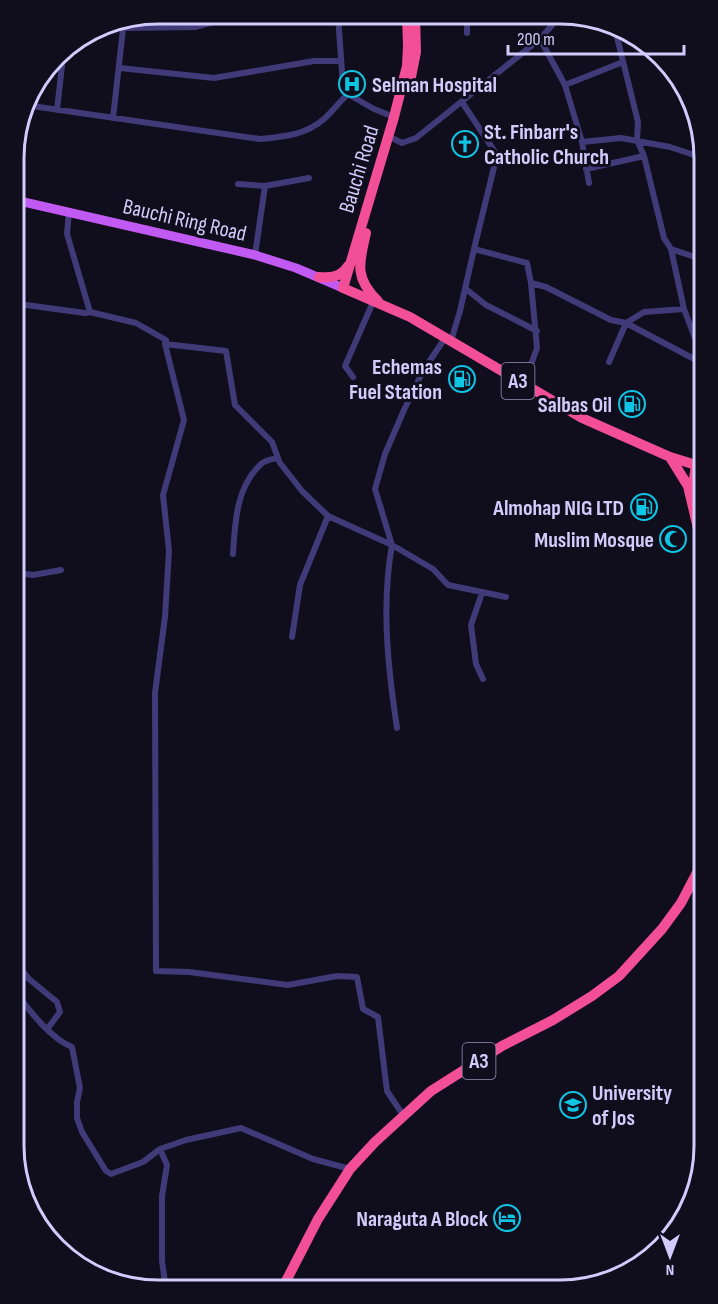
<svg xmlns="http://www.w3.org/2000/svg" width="718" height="1304" font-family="'Sofia Sans Condensed',sans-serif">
<rect width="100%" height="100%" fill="#100d1c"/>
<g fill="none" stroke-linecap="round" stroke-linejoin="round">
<path stroke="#403b78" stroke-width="6" d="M 338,15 L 343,87 L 348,94
M 124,28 L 195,27 L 243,14
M 615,29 L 638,122 L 637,140 L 644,156 L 664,238 L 671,249 L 684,309 L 698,346
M 467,33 L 467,15
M 540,39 L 565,85 L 582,142 L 621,138 L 670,147 L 697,156
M 120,68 L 214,78 L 314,61 L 341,61
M 565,85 L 623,62
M 462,102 L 497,155 L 474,249 L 527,263 L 531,283 L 546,287 L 611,320 L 626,323 L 698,361
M 25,105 L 260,139 C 283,137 306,135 324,119 C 333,111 339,102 348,94 L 374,109 L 394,117
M 57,110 L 64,48
M 113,118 L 124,20
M 394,139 L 402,143 L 416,138 L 540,39 L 560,16
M 582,142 L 589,183
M 586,169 L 644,156
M 238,184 L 265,186
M 69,212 L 67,234 L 90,312 L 136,323 L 166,340 L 165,344 L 184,420 L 163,495 L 169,551 L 165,617 L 155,693 L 156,971 L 189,972 L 288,985 L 337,976 L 357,977 L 363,1009 L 378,1017 L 387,1091 L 403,1115
M 671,249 L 698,258
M 255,255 L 265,186 L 309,178
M 466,289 L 486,305 L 537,331
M 16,306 L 26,305 L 85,313 L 90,312
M 451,341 L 460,311 L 474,249
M 165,344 L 226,351 L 235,405 L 272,442 L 278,458
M 609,362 L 626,323 L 644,312 L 684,309
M 353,377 L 345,366 L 373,302
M 524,384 L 537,348 L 531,283
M 233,554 C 235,523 236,487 261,464 C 265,460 273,459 278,458 L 280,463 L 302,491 L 328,516
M 17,573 L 33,575 L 61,570
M 482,593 L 471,625 L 476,664 L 483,679
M 292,637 L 300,585 L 328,516 L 392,545 L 375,489 L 385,454 L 404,410 L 423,371 L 445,338
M 397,728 C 388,668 381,606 392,545 L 433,569 L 448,585 L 506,597
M 20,968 L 29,979 L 57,1002 L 60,1012 L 48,1028
M 20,998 C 33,1015 52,1039 72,1047 L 80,1088 L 77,1102 L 77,1118 L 82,1132 L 106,1171 L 111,1174 L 143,1162 L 160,1149 L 186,1140 L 241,1128 L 313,1159 L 350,1169
M 160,1149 L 167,1165 L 162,1196 L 162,1261 L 166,1289"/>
<path stroke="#c15af3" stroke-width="9" d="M 15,200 L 255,255 L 296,268 L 343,288"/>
<path stroke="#f34f96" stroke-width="10" d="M 407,15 L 408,46 L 407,66 L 394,117 L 343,288 L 410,317 L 582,418 L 670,457 L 696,465 L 691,499
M 411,77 L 416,52 L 415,15
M 366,233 C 359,263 354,278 378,301
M 319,277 C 331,278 341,277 348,266
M 670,457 L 688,486 L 700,537
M 283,1287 L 318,1219 L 350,1169 L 375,1142 L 431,1091 L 502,1046 L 553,1020 L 592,996 L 619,976 L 662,929 L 681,903 L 702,863"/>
</g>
<defs>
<symbol id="hospital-ring" viewBox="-11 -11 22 22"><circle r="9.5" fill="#100d1c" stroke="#10c4e3" stroke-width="1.5"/><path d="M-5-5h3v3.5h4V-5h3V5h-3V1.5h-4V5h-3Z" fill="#10c4e3"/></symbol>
<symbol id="church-ring" viewBox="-11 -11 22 22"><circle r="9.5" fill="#100d1c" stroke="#10c4e3" stroke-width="1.5"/><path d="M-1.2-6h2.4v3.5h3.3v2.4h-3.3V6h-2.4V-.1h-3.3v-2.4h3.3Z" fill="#10c4e3"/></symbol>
<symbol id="fuel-ring" viewBox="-11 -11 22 22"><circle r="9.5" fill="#100d1c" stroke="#10c4e3" stroke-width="1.5"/><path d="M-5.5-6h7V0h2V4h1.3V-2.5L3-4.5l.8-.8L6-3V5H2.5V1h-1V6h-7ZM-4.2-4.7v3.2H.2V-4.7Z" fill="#10c4e3"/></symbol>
<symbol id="mosque-ring" viewBox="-11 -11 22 22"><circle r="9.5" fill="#100d1c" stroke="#10c4e3" stroke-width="1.5"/><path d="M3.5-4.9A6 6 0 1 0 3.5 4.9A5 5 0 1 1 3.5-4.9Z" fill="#10c4e3"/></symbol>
<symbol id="university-ring" viewBox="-11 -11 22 22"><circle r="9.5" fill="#100d1c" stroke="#10c4e3" stroke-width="1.5"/><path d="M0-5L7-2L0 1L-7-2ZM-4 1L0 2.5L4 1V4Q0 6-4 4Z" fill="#10c4e3"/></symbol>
<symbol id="hotel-ring" viewBox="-11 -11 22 22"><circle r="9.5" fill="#100d1c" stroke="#10c4e3" stroke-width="1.5"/><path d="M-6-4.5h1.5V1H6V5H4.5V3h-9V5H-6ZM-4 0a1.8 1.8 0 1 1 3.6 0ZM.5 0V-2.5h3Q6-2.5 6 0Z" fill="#10c4e3"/></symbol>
</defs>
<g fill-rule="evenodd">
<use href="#hospital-ring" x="337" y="69" width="30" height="30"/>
<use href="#church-ring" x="450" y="129" width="30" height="30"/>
<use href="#fuel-ring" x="447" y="364" width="30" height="30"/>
<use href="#fuel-ring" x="617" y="389" width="30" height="30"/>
<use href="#fuel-ring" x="629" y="492" width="30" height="30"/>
<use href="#mosque-ring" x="658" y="524" width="30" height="30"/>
<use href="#university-ring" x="558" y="1090" width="30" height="30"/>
<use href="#hotel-ring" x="492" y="1203" width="30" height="30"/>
</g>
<g text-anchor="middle" stroke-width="6" stroke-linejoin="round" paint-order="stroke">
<g fill="#100d1c" stroke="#9892b8" stroke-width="1.5">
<rect x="501.5" y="363" width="33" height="36" rx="4.5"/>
<rect x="462.5" y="1043" width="33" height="36" rx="4.5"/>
</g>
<g font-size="21" font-weight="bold" fill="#d3cbfb">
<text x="518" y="388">A3</text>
<text x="479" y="1068">A3</text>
</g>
<g font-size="22" font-weight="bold" fill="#d3cbfb" stroke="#100d1c" text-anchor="end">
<text x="372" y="92" text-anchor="start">Selman Hospital</text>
<text x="484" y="139" text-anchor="start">St. Finbarr's<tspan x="484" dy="25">Catholic Church</tspan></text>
<text x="442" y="374">Echemas<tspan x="442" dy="25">Fuel Station</tspan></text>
<text x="612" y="412">Salbas Oil</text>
<text x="624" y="515">Almohap NIG LTD</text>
<text x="654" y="547">Muslim Mosque</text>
<text x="592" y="1100" text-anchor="start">University<tspan x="592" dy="25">of Jos</tspan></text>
<text x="488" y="1226">Naraguta A Block</text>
</g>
<g font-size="22" fill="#d3cbfb" stroke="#100d1c">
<text transform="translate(358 169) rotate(-73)" y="8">Bauchi Road</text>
<text transform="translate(185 219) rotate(13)" y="8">Bauchi Ring Road</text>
</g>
</g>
<path d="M0 0H718V1304H0ZM158 24H560A134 134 0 0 1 694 158V1146A134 134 0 0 1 560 1280H158A134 134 0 0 1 24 1146V158A134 134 0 0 1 158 24Z" fill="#100d1c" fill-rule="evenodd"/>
<path fill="none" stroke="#d3cbfb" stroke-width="3" d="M158 24H560A134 134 0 0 1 694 158V1146A134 134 0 0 1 560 1280H158A134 134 0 0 1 24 1146V158A134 134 0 0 1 158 24Z"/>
<g transform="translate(670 1256) rotate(180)" stroke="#100d1c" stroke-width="4.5" paint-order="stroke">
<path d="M0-4.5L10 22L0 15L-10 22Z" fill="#d3cbfb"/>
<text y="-9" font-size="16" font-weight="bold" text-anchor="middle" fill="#d3cbfb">N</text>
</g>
<path d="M508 45v9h176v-9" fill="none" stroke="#d3cbfb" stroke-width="3"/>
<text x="517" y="45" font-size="18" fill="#d3cbfb" stroke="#100d1c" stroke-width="4.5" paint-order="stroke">200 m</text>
</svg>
